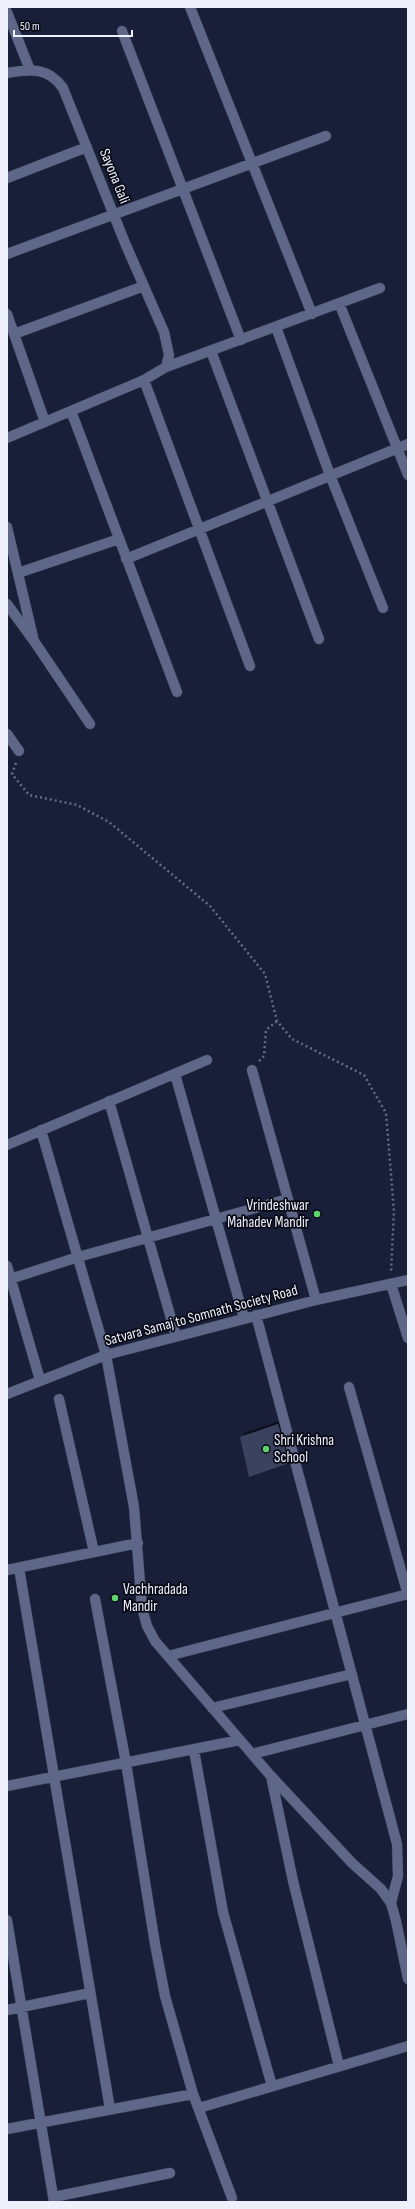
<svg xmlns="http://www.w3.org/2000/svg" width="415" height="2209" font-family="'Sofia Sans Condensed',sans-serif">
<defs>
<filter id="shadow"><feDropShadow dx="3.5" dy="-3.5" stdDeviation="0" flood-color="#0009"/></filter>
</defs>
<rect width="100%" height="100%" fill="#191f39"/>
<path fill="#3b4360" filter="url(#shadow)" d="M 278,1424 L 289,1463 L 249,1477 L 240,1437 Z"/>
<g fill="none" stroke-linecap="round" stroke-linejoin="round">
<defs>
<path id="street" d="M 190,7 L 312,314
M 7,12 L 30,70
M 122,31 L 241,340
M 7,73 C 31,69 48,67 63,88 L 125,243 L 164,332 L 169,355 L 166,367 L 144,380 L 7,438
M 7,178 L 87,147
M 7,254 L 326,136
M 339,303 L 408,475
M 7,314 L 45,422
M 276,327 L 330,475 L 383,608
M 14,334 L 144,286
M 211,351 L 319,639
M 166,367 L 380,288
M 144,380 L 250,666
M 71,411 L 177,692
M 7,527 L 33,637
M 126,559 L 408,444
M 18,573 L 119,539
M 7,604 L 34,641 L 90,724
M 7,734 L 19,751
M 252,1070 L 316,1300
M 175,1074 L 244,1318
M 109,1101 L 176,1336
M 41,1130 L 106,1355 L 134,1507 L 142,1608 L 147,1626 L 155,1641 L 270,1775 L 352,1863 L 381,1889 L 391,1903 L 396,1921 L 408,1979
M 7,1145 L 207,1060
M 7,1266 L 40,1380
M 7,1280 L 78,1257 L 288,1199
M 391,1284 L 408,1338
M 256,1315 L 397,1844 L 398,1876 L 391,1903
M 349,1387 L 408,1595
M 7,1394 L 106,1355 L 316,1300 L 408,1280
M 59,1399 L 94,1552
M 19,1568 L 110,2109
M 7,1570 L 138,1543
M 95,1599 L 126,1763 L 155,1944 L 165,1996 L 193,2094 L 232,2198
M 168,1656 L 408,1594
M 212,1708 L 352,1674
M 194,1750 L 223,1912 L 272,2086
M 252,1754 L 408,1714
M 271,1776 L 293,1881 L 339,2066
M 7,1786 L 240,1740
M 7,1920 L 54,2202
M 7,2010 L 90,1993
M 199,2108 L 408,2046
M 7,2129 L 193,2094
M 54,2197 L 170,2173"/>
</defs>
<use href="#street" stroke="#373c54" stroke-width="11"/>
<path stroke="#676c81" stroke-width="2.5" stroke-dasharray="2 3" stroke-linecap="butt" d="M 16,763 L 12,774 L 29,795 L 77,805 L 109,822 L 210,906 L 265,974 L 277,1021 L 292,1039 L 364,1075 L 386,1113 L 394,1211 L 391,1271
M 259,1061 L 264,1056 L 266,1030 L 277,1021"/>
<use href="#street" stroke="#5e6787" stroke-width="10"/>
</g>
<g fill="#5dd56d" stroke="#080a15" stroke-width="1.5">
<circle cx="317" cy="1214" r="4"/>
<circle cx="266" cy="1449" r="4"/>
<circle cx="115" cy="1598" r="4"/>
</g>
<g text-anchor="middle" stroke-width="3.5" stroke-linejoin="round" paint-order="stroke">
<g font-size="15" fill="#eef1fc" stroke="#080a15">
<text transform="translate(115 176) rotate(68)" y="5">Sayona Gali</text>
<text transform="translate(201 1315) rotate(-15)" y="5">Satvara Samaj to Somnath Society Road</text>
</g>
<g font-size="15" fill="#eef1fc" stroke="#080a15" text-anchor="start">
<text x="309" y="1210" text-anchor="end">Vrindeshwar<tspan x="309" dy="17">Mahadev Mandir</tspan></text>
<text x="274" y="1445">Shri Krishna<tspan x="274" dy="17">School</tspan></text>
<text x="123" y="1594">Vachhradada<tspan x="123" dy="17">Mandir</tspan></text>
</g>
</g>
<rect width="415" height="2209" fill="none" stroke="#eef1fc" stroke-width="16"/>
<path d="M14 30v6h118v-6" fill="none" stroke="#eef1fc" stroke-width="2"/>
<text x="20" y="30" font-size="12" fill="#eef1fc" stroke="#080a15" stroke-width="3" paint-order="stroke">50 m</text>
</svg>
